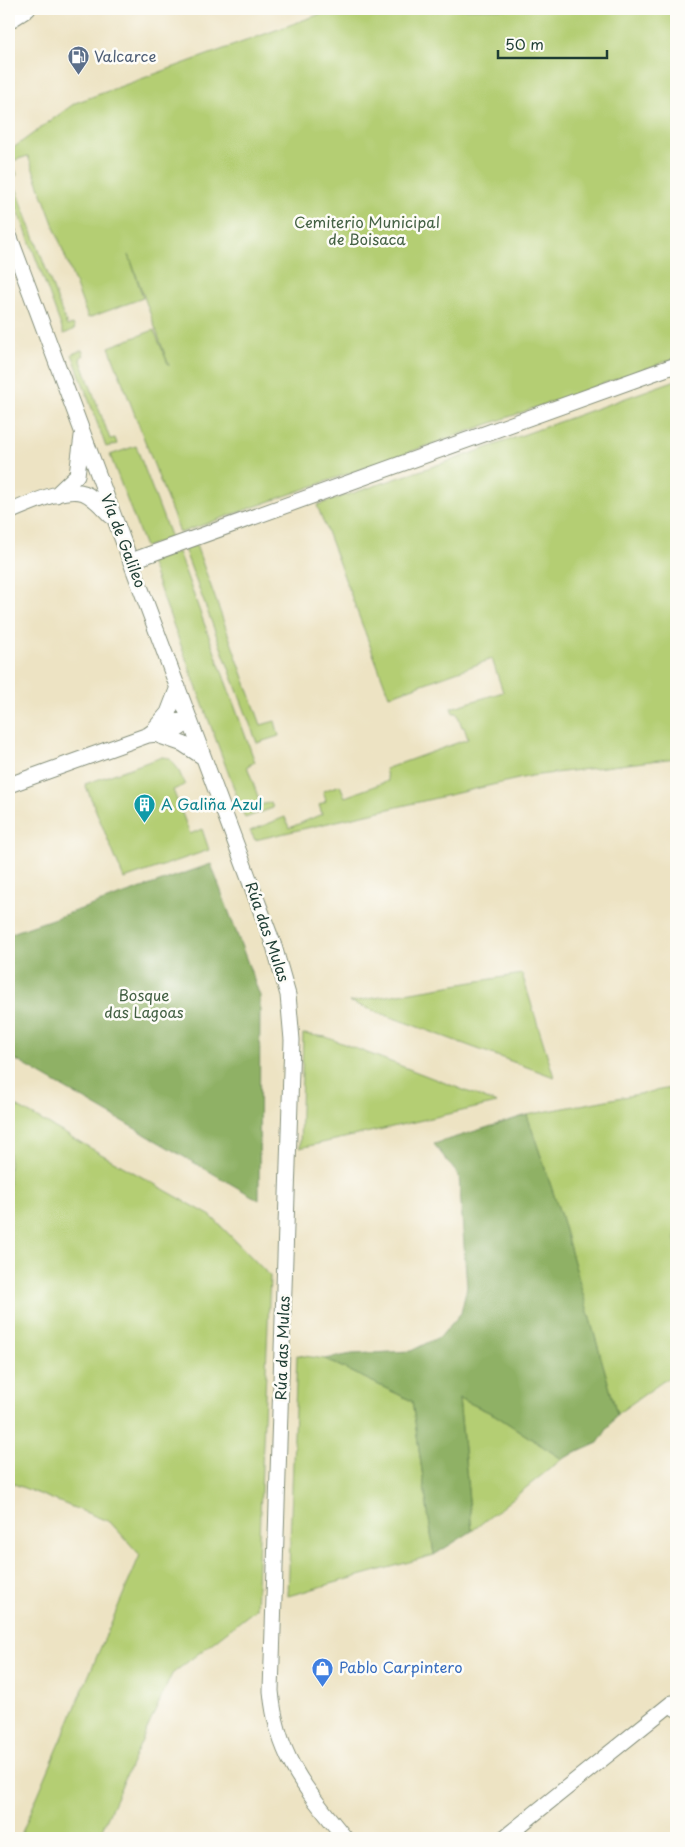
<svg xmlns="http://www.w3.org/2000/svg" width="685" height="1847" font-family="'Playpen Sans',sans-serif">
<rect width="100%" height="100%" fill="#fdfcf7"/>
<filter id="ink" filterUnits="userSpaceOnUse"><feTurbulence type="fractalNoise" baseFrequency=".02" numOctaves="2"/><feDisplacementMap in="SourceGraphic" scale="10" xChannelSelector="R" yChannelSelector="G"/><feConvolveMatrix kernelMatrix="1 2 1 2 8 2 1 2 1" color-interpolation-filters="sRGB"/></filter>
<filter id="wash" filterUnits="userSpaceOnUse"><feTurbulence type="fractalNoise" baseFrequency=".0096" numOctaves="4" result="noise"/><feDisplacementMap in="SourceGraphic" scale="20" xChannelSelector="R" yChannelSelector="G"/><feGaussianBlur stdDeviation="1.12" result="paint"/><feColorMatrix in="noise" values="0 0 0 0 0 0 0 0 0 0 0 0 0 0 0 0 0 1.4 0 .05"/><feComposite in="paint" operator="in"/></filter>
<g filter="url(#wash)">
<rect width="100%" height="100%" fill="#ede3c3"/>
<path fill="#b4ce73" stroke="#6a8654" d="M 334,9 L 676,9 L 676,358 L 180,533 L 109,347 L 154,330 L 169,366 L 129,255 L 143,298 L 88,318 L 28,156 L 9,162 L 9,151 L 75,103 Z
M 15,169 L 17,175 L 12,177 L 67,326 L 73,324 L 75,329 L 64,334 L 9,186 L 9,172 Z
M 82,350 L 84,355 L 80,358 L 110,439 L 115,438 L 117,444 L 106,447 L 72,354 Z
M 676,380 L 676,758 L 531,776 L 255,840 L 250,831 L 285,817 L 289,828 L 322,814 L 319,805 L 326,801 L 323,791 L 340,785 L 345,797 L 388,781 L 385,769 L 468,739 L 464,727 L 462,727 L 457,713 L 453,713 L 451,708 L 503,692 L 492,659 L 389,696 L 317,505 L 464,456 Z
M 136,446 L 171,538 L 145,547 L 110,455 Z
M 196,545 L 261,725 L 275,721 L 279,736 L 257,743 L 184,549 Z
M 178,552 L 255,762 L 247,766 L 261,805 L 271,802 L 273,808 L 245,818 L 150,562 Z
M 162,757 L 169,758 L 178,769 L 185,785 L 173,790 L 190,834 L 202,829 L 209,850 L 124,879 L 85,784 Z
M 522,974 L 554,1077 L 350,1002 Z
M 303,1034 L 326,1037 L 497,1103 L 300,1148 Z
M 676,1087 L 676,1372 L 617,1414 L 560,1213 L 527,1115 Z
M 9,1102 L 211,1216 L 270,1276 L 256,1609 L 172,1674 L 98,1838 L 20,1837 L 140,1555 L 110,1522 L 9,1482 Z
M 297,1355 L 325,1359 L 412,1401 L 434,1555 L 288,1596 Z
M 459,1398 L 495,1415 L 562,1459 L 472,1531 Z"/>
<path fill="#8fb165" stroke="#57774c" d="M 211,864 L 260,996 L 259,1200 L 9,1056 L 9,934 Z
M 527,1115 L 560,1213 L 617,1414 L 598,1443 L 562,1459 L 495,1415 L 459,1398 L 472,1531 L 434,1555 L 412,1401 L 325,1359 L 352,1354 L 411,1351 L 441,1336 L 461,1313 L 467,1287 L 459,1176 L 434,1144 Z"/>
</g>
<g filter="url(#ink)">
<g fill="none" stroke-linecap="round" stroke-linejoin="round">
<defs>
<path id="minor" d="M 9,21 L 28,9
M 9,235 L 274,946 L 288,995 L 292,1040 L 271,1691 C 277,1757 305,1788 345,1838
M 56,495 L 77,475 L 82,436
M 9,512 C 27,505 65,486 84,493 C 94,497 103,508 111,516
M 131,561 L 676,365
M 156,727 L 168,713 L 178,687
M 160,736 L 183,744 L 203,757
M 9,785 L 148,735 L 174,732 L 190,721 L 166,722 L 148,735
M 504,1838 L 672,1703 L 676,1709"/>
</defs>
<use href="#minor" stroke="#86907c" stroke-width="17"/>
<use href="#minor" stroke="#fff" stroke-width="15"/>
</g>
</g>
<defs>
<symbol id="fuel-pin" viewBox="-11 -11 22 30"><path d="M0 17L-7.5 6A9.5 9.5 0 1 1 7.5 6Z" fill="#5c6f8a" stroke="#fdfcf7"/><path d="M-5.5-6h7V0h2V4h1.3V-2.5L3-4.5l.8-.8L6-3V5H2.5V1h-1V6h-7ZM-4.2-4.7v3.2H.2V-4.7Z" fill="#fff"/></symbol>
<symbol id="building-pin" viewBox="-11 -11 22 30"><path d="M0 17L-7.5 6A9.5 9.5 0 1 1 7.5 6Z" fill="#0f9aa8" stroke="#fdfcf7"/><path d="M-4-6H4V6H1V3H-1V6H-4ZM-2.5-4.3h1.7v1.8h-1.7ZM.8-4.3h1.7v1.8H.8ZM-2.5-1h1.7V.8h-1.7ZM.8-1h1.7V.8H.8Z" fill="#fff"/></symbol>
<symbol id="shop-pin" viewBox="-11 -11 22 30"><path d="M0 17L-7.5 6A9.5 9.5 0 1 1 7.5 6Z" fill="#3f7fe0" stroke="#fdfcf7"/><path d="M-5-2.5h2.3a2.7 3.5 0 0 1 5.4 0H5L5.5 6h-11ZM-1.5-2.5h3a1.5 2.3 0 0 0-3 0Z" fill="#fff"/></symbol>
</defs>
<g fill-rule="evenodd">
<use href="#fuel-pin" x="66" y="44" width="25" height="34"/>
<use href="#building-pin" x="132" y="792" width="25" height="34"/>
<use href="#shop-pin" x="310" y="1656" width="25" height="34"/>
</g>
<g text-anchor="middle" stroke-width="5" stroke-linejoin="round" paint-order="stroke">
<g font-size="15" fill="#4e5e75" stroke="#fdfcf7" text-anchor="start">
<text x="94" y="62">Valcarce</text>
</g>
<g font-size="15" fill="#446144" stroke="#fdfcf7">
<text x="367" y="228">Cemiterio Municipal<tspan x="367" dy="17">de Boisaca</tspan></text>
<text x="144" y="1001">Bosque<tspan x="144" dy="17">das Lagoas</tspan></text>
</g>
<g font-size="15" fill="#1f3d34" stroke="#fdfcf7">
<text transform="translate(123 541) rotate(69)" y="5">Vía de Galileo</text>
<text transform="translate(267 932) rotate(71)" y="5">Rúa das Mulas</text>
<text transform="translate(283 1348) rotate(-88)" y="5">Rúa das Mulas</text>
</g>
<g font-size="15" fill="#0d838f" stroke="#fdfcf7" text-anchor="start">
<text x="161" y="810">A Galiña Azul</text>
</g>
<g font-size="15" fill="#366cbe" stroke="#fdfcf7" text-anchor="start">
<text x="339" y="1673">Pablo Carpintero</text>
</g>
</g>
<rect width="685" height="1847" fill="none" stroke="#fdfcf7" stroke-width="30"/>
<path d="M498 50v8h109v-8" fill="none" stroke="#1f3d34" stroke-width="2.5"/>
<text x="505" y="50" font-size="15" fill="#1f3d34" stroke="#fdfcf7" stroke-width="4" paint-order="stroke">50 m</text>
</svg>
